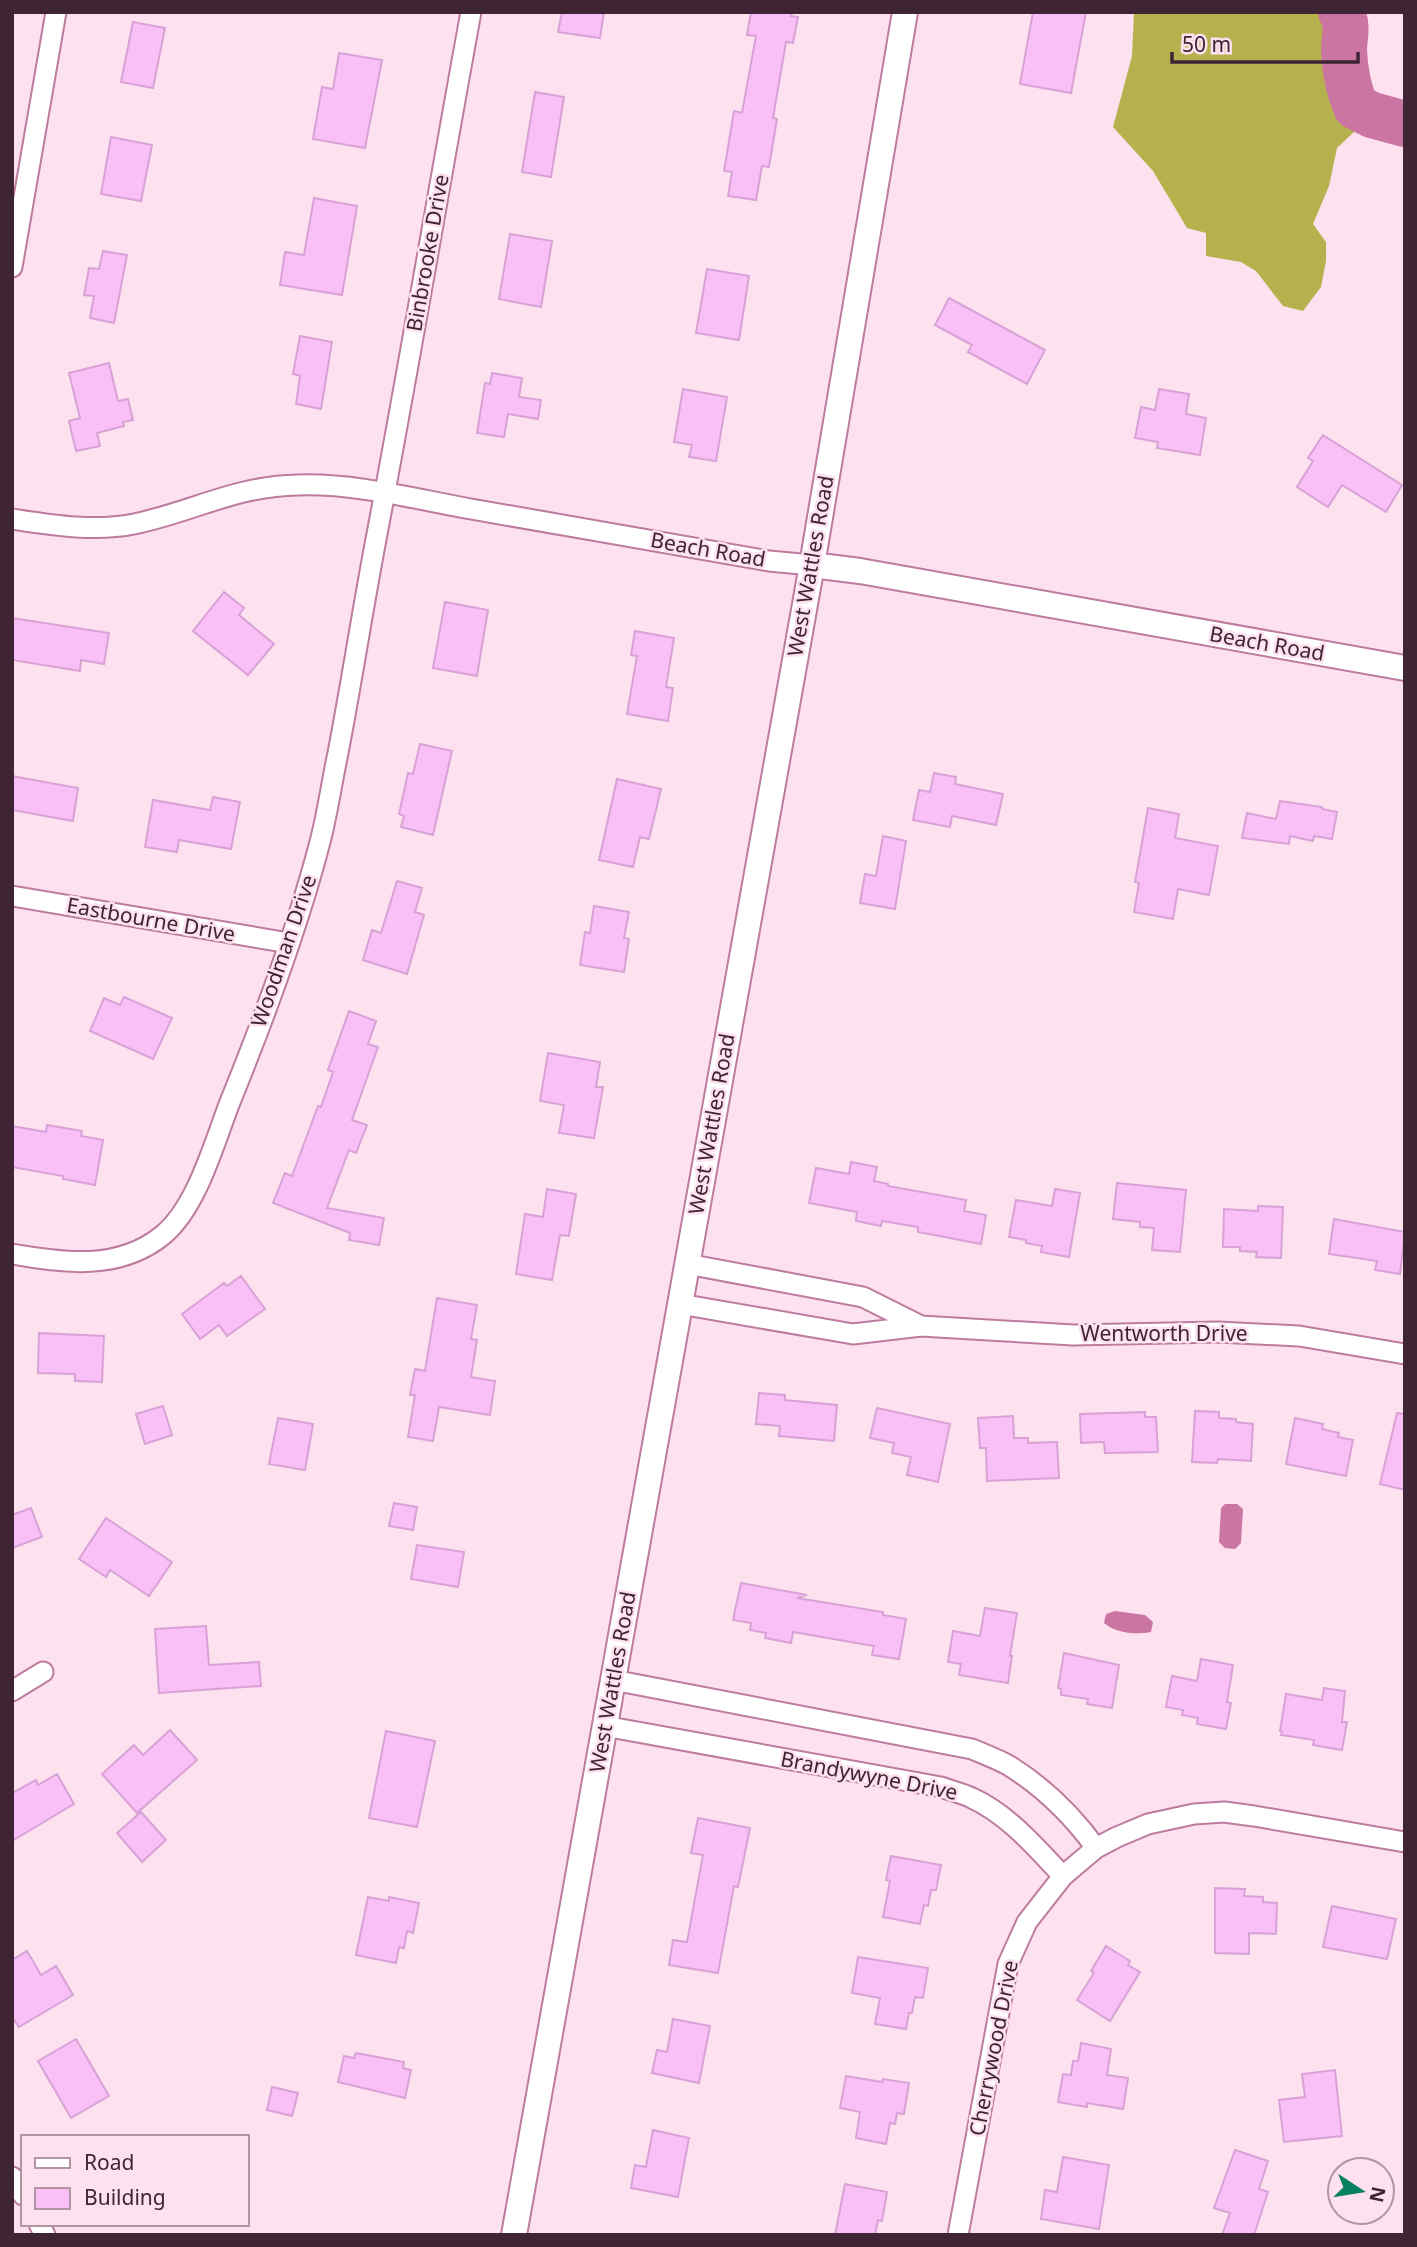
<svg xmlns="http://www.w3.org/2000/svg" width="1417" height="2247" font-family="'Noto Sans',sans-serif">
<rect width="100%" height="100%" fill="#fee1ef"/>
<path fill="#b5b24e" d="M 1134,12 L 1357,12 C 1360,24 1354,34 1352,46 C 1351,63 1361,84 1367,100 L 1355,131 L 1337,148 L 1329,186 L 1313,224 L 1326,242 L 1326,261 L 1321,287 L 1303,311 L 1283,306 L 1256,271 L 1241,262 L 1206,256 L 1206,233 L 1187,228 L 1153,171 L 1113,127 L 1132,56 Z"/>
<path fill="#cb75a3" d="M 1225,1504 L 1237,1504 L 1243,1509 L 1241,1543 L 1235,1549 L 1225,1548 L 1219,1542 L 1221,1508 Z
M 1115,1611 L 1145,1615 L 1153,1622 L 1151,1632 C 1135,1635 1116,1633 1104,1623 L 1106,1614 Z"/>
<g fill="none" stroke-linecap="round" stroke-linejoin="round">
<path stroke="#cb75a3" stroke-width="46" d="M 1341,12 C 1349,25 1344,37 1344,51 C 1345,71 1348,89 1356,107 L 1372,115 L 1405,124"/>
</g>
<path fill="#f9bff7" stroke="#d8a2d6" stroke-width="2" d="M 562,12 L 604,12 L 600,38 L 558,32 Z
M 751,12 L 792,12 L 791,16 L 798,17 L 793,43 L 786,42 L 773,118 L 777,119 L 769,167 L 762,166 L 756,200 L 728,196 L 732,172 L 724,171 L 734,111 L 742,113 L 756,36 L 747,35 Z
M 1033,12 L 1086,12 L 1071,93 L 1020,84 Z
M 133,22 L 165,28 L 153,88 L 121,82 Z
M 339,53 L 382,60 L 365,148 L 313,139 L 322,87 L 333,89 Z
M 535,92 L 564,97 L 551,177 L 522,172 Z
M 111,137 L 152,145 L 141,201 L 101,194 Z
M 314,198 L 357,206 L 342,295 L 280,285 L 285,252 L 304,255 Z
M 510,234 L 552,241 L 541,307 L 499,299 Z
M 103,251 L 127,255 L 114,323 L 90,318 L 94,296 L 84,295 L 89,268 L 99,269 Z
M 707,269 L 749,276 L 739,340 L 696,333 Z
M 949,298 L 1045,350 L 1027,384 L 968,352 L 972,345 L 935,325 Z
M 300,336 L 332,342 L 321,409 L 296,404 L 300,376 L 293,374 Z
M 109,363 L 118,401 L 128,399 L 133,420 L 123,422 L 124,426 L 97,433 L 100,446 L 76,451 L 69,421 L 80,418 L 69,373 Z
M 492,373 L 522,378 L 519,397 L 541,400 L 538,419 L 508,414 L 504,437 L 477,433 L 485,383 L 490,384 Z
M 683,389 L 727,397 L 716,461 L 689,457 L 692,445 L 674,442 Z
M 1159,389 L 1189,394 L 1186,414 L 1206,418 L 1200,455 L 1157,448 L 1158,442 L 1135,438 L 1141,407 L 1155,410 Z
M 1323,435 L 1402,485 L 1386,512 L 1342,485 L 1328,507 L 1297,487 L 1313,461 L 1308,458 Z
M 224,592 L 244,608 L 239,615 L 274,644 L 248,675 L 193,631 Z
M 445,602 L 488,610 L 477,676 L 433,668 Z
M 12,618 L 109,633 L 104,664 L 81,660 L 80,671 L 12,660 Z
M 635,631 L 674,638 L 666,687 L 673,688 L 668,721 L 627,714 L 637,656 L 631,655 Z
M 420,744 L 452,751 L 433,835 L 401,827 L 404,816 L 399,814 L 408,773 L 413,774 Z
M 934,773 L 956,777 L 955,784 L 1003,794 L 996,825 L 952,816 L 950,827 L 913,820 L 919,790 L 930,792 Z
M 12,776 L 78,788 L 73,821 L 12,810 Z
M 617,779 L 661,789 L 649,839 L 640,837 L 633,867 L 599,860 Z
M 213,797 L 240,802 L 231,849 L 179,840 L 177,852 L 145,847 L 153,800 L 210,810 Z
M 1280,801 L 1322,807 L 1322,809 L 1337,812 L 1332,839 L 1314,836 L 1313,841 L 1290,836 L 1289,844 L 1242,838 L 1247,813 L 1276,819 Z
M 1148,808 L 1179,814 L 1175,838 L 1218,846 L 1209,895 L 1178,889 L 1173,919 L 1134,912 L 1139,883 L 1135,882 Z
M 883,836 L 906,841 L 895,909 L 860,903 L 865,874 L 876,876 Z
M 397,881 L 422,888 L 415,912 L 424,915 L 407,974 L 363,960 L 372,930 L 381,933 Z
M 594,906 L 629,912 L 624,938 L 629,939 L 624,972 L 580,965 L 585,932 L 590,933 Z
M 124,997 L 172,1018 L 153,1059 L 90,1031 L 104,998 L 120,1005 Z
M 349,1011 L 376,1021 L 368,1044 L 378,1047 L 352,1120 L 367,1125 L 356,1153 L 349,1150 L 327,1208 L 384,1218 L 379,1245 L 349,1240 L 350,1233 L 273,1203 L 285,1173 L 292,1176 L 318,1106 L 321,1107 L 333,1072 L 328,1070 Z
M 548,1053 L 600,1062 L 596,1087 L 603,1087 L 594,1138 L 559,1133 L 564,1105 L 540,1101 Z
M 47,1125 L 82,1131 L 81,1136 L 103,1140 L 95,1185 L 63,1179 L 63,1176 L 12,1167 L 12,1126 L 46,1132 Z
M 851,1162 L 877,1167 L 874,1181 L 888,1184 L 888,1186 L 966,1200 L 964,1211 L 986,1215 L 981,1244 L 918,1232 L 918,1227 L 882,1221 L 881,1226 L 856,1221 L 857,1212 L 809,1203 L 816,1168 L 849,1174 Z
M 1117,1183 L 1186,1190 L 1180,1252 L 1152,1250 L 1154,1228 L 1140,1227 L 1140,1222 L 1113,1219 Z
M 547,1189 L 576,1194 L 569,1236 L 560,1235 L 552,1280 L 516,1274 L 525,1214 L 543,1217 Z
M 1055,1189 L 1080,1193 L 1069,1257 L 1041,1252 L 1042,1246 L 1026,1243 L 1026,1240 L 1009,1237 L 1016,1200 L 1052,1206 Z
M 1258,1206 L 1283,1207 L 1281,1258 L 1256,1257 L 1257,1252 L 1240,1251 L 1240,1247 L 1223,1247 L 1224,1209 L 1258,1211 Z
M 1334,1219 L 1405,1232 L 1400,1274 L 1375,1270 L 1377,1261 L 1329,1254 Z
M 241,1276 L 265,1309 L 227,1336 L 219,1325 L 200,1339 L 182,1314 L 224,1283 L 227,1286 Z
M 437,1298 L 477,1305 L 471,1339 L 477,1340 L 471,1377 L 495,1381 L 490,1415 L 439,1407 L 433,1441 L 408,1437 L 415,1395 L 410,1395 L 415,1369 L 425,1371 Z
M 39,1333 L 104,1336 L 102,1382 L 75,1381 L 75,1374 L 38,1373 Z
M 759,1393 L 785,1395 L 785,1400 L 837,1405 L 834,1441 L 779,1436 L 780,1426 L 756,1424 Z
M 163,1406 L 172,1435 L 145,1444 L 136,1414 Z
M 877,1408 L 950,1424 L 938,1482 L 907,1475 L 911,1457 L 892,1453 L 894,1443 L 870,1438 Z
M 1195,1411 L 1219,1412 L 1219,1418 L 1236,1419 L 1236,1422 L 1253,1424 L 1251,1461 L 1218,1459 L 1217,1463 L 1192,1462 Z
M 1145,1412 L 1145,1417 L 1156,1417 L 1158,1452 L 1105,1453 L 1104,1442 L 1081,1443 L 1080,1414 Z
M 1397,1413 L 1405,1414 L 1405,1490 L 1380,1484 Z
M 1013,1416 L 1014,1438 L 1028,1438 L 1028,1443 L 1057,1442 L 1059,1478 L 987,1481 L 986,1448 L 980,1448 L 978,1418 Z
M 278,1418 L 313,1424 L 305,1470 L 269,1464 Z
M 1295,1418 L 1323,1424 L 1322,1429 L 1339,1433 L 1338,1437 L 1353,1440 L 1346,1476 L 1286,1464 Z
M 394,1503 L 417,1507 L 413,1530 L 389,1526 Z
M 31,1508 L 42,1537 L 12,1548 L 12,1515 Z
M 106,1518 L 172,1562 L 149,1596 L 110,1570 L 106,1577 L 79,1559 Z
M 417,1545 L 464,1552 L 458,1587 L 411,1579 Z
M 741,1583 L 807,1595 L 797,1598 L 883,1612 L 883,1615 L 906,1619 L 899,1659 L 872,1655 L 874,1646 L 793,1632 L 791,1643 L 765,1638 L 766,1633 L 750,1630 L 751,1623 L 733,1620 Z
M 985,1608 L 1017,1613 L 1010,1656 L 1012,1656 L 1008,1683 L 959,1675 L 961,1664 L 948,1662 L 953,1631 L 980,1636 Z
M 206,1626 L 209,1665 L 259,1662 L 261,1686 L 159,1693 L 155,1629 Z
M 1064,1653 L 1119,1665 L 1112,1708 L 1087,1704 L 1088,1699 L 1061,1695 L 1061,1689 L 1058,1688 Z
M 1201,1659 L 1233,1665 L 1227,1702 L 1231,1703 L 1226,1729 L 1197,1724 L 1198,1718 L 1182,1715 L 1183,1710 L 1166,1707 L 1172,1676 L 1197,1681 Z
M 1324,1688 L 1345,1691 L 1342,1722 L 1347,1722 L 1342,1750 L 1313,1745 L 1314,1740 L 1281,1735 L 1282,1732 L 1280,1731 L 1286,1694 L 1322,1700 Z
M 170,1730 L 197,1760 L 137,1813 L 102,1774 L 134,1745 L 143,1755 Z
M 386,1731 L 435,1741 L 417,1827 L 369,1818 Z
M 57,1774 L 74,1804 L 12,1841 L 12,1793 L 36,1780 L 38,1785 Z
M 141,1812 L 166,1840 L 142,1862 L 117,1833 Z
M 698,1818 L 750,1828 L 738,1887 L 734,1886 L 718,1973 L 669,1965 L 673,1940 L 687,1942 L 703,1855 L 691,1853 Z
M 891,1856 L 941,1865 L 936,1890 L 931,1890 L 928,1906 L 924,1905 L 920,1924 L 883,1917 L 890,1881 L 886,1880 Z
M 1215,1888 L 1245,1889 L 1244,1896 L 1263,1897 L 1263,1902 L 1277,1903 L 1276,1934 L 1249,1933 L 1249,1954 L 1215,1953 Z
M 368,1897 L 389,1901 L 389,1897 L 419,1903 L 413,1933 L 407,1931 L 404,1948 L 399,1947 L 396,1963 L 356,1955 Z
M 1332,1906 L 1396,1919 L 1387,1959 L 1323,1947 Z
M 1106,1946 L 1130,1961 L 1128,1965 L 1140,1972 L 1110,2021 L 1077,2000 L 1094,1973 L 1091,1971 Z
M 27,1951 L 41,1975 L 56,1966 L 73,1995 L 19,2027 L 12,2017 L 12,1960 Z
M 858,1957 L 928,1968 L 923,1998 L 915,1997 L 912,2013 L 909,2013 L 906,2029 L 875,2024 L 880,1998 L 852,1993 Z
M 673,2019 L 710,2026 L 699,2083 L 652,2073 L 657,2050 L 667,2052 Z
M 76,2039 L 109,2096 L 71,2118 L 38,2061 Z
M 1081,2043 L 1111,2049 L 1107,2075 L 1128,2078 L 1123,2109 L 1087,2103 L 1087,2107 L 1058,2102 L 1063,2074 L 1071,2075 L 1073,2061 L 1078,2061 Z
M 356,2053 L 404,2062 L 403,2068 L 411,2070 L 405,2098 L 338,2082 L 344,2056 L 354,2058 Z
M 1335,2070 L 1342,2136 L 1284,2142 L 1279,2100 L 1305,2097 L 1302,2074 Z
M 846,2076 L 882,2082 L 883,2079 L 909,2083 L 904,2114 L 897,2113 L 895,2124 L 890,2123 L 886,2144 L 856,2138 L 860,2112 L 840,2108 Z
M 272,2087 L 298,2093 L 292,2116 L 267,2110 Z
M 653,2130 L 689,2138 L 678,2197 L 631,2188 L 635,2165 L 646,2167 Z
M 1235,2150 L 1268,2161 L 1259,2189 L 1268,2192 L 1254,2235 L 1222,2235 L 1230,2213 L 1214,2208 Z
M 1063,2157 L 1109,2165 L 1099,2229 L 1041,2219 L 1045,2190 L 1057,2192 Z
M 845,2184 L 887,2192 L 882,2221 L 878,2220 L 875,2235 L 835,2235 Z"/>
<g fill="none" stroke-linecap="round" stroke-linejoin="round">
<defs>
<path id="minor" d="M 12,267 L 56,12
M 12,519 C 52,525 94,532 134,524 C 192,512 235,486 298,485 C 355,483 415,499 471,509 C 570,526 670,544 769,561 L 812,565
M 12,896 L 289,943
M 12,1254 C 64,1263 119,1271 163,1235 C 197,1207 214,1143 230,1102 C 265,1016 298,928 321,838 C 328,810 332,781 338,753 C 352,680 363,607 377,534 C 410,361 439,186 471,12
M 680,1304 L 853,1334 L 921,1326 L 863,1297 L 687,1264
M 921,1326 L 1073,1335 L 1218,1332 L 1299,1336 L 1405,1354
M 613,1680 L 972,1749 C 984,1754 997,1759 1008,1765 C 1042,1786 1072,1815 1096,1848
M 12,1691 L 43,1672
M 604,1726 L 941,1787 C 951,1791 962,1793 972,1798 C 1009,1815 1036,1848 1063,1876
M 12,2177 L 23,2195
M 39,2224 L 45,2235
M 958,2235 L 1008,1964 L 1027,1922 L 1063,1876 L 1096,1848 L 1117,1837 L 1148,1824 L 1194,1814 L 1224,1812 L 1254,1816 L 1405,1842"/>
<path id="tertiary" d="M 812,565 L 860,571 L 1405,668
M 514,2235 L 812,565 L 905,12"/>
</defs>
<use href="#minor" stroke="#bd7c9e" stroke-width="23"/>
<use href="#tertiary" stroke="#bd7c9e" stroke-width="28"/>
<use href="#minor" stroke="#fff" stroke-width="19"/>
<use href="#tertiary" stroke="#fff" stroke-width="24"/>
</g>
<g text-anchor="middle" stroke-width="5" stroke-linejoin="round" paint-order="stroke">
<g font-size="21" fill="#3f2433" stroke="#fee1ef">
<text transform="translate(428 253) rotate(-80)" y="7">Binbrooke Drive</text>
<text transform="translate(708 550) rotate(10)" y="7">Beach Road</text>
<text transform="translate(811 566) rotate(-80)" y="7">West Wattles Road</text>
<text transform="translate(1267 644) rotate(10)" y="7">Beach Road</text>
<text transform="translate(151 920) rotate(10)" y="7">Eastbourne Drive</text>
<text transform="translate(284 951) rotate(-71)" y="7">Woodman Drive</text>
<text transform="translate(712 1124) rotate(-80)" y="7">West Wattles Road</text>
<text x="1164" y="1341">Wentworth Drive</text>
<text transform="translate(613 1682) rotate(-80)" y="7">West Wattles Road</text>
<text transform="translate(869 1776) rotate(11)" y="7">Brandywyne Drive</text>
<text transform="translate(994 2048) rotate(-79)" y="7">Cherrywood Drive</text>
</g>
</g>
<rect width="1417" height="2247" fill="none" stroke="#3f2433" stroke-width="28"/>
<rect x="21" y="2135" width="228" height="91" fill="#fee1ef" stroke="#b295a4" stroke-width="2"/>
<rect x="35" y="2158" width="35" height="10" fill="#ffffff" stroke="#b295a4" stroke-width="2"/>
<text x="84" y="2170" font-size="21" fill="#3f2433">Road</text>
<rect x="35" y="2188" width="35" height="21" fill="#f9bff7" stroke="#b295a4" stroke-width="2"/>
<text x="84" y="2205" font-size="21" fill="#3f2433">Building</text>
<g transform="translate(1361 2191) rotate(102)"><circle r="33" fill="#fee1ef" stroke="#b295a4" stroke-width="2"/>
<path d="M0-5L12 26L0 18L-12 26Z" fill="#058060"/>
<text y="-10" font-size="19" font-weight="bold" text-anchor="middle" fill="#3f2433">N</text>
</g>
<path d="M1172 52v10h186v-10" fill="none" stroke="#3f2433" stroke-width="3.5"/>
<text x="1182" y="52" font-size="21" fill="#3f2433" stroke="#fee1ef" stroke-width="5" paint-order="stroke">50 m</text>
</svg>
